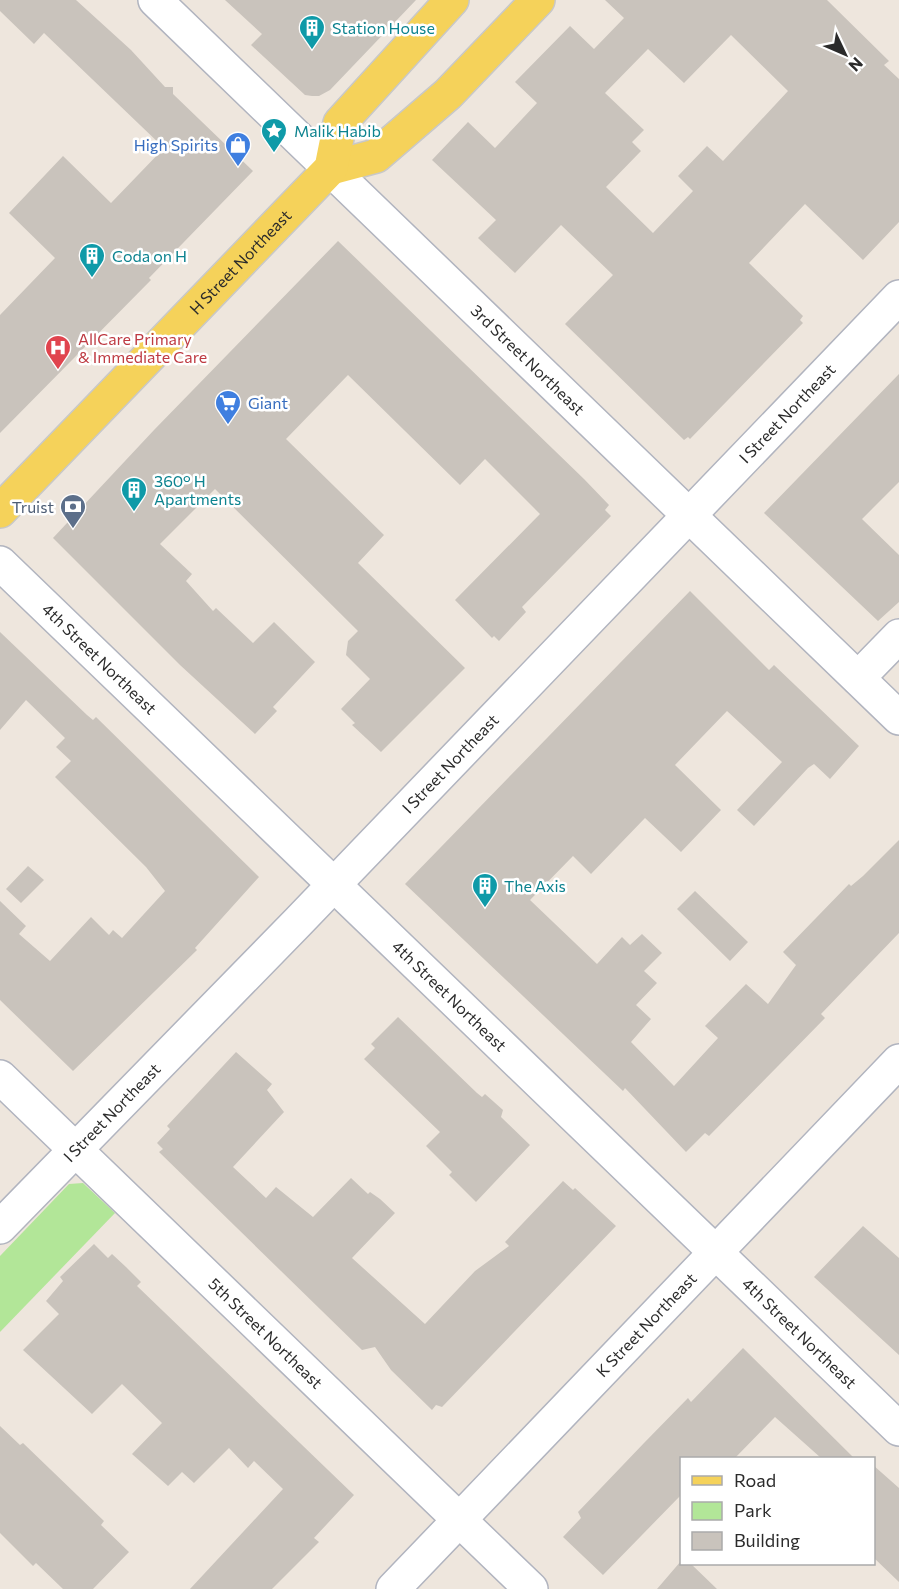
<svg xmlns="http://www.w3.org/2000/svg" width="899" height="1589" font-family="Commissioner,sans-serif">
<rect width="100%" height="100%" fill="#eee6dd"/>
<path fill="#b2e698" d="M 83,1183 L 115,1213 L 0,1332 L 0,1256 L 69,1184 Z"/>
<path fill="#c9c3bc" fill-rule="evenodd" d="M 0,0 L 76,0 L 131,50 L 165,87 L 173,87 L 173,94 L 253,171 L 149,278 L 151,280 L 0,433 L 0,315 L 55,258 L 9,213 L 63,156 L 111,203 L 164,148 L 44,33 L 34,44 L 0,11 Z
M 225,0 L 416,0 L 330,90 L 319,96 L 312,96 L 305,95 L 251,45 L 262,34 Z
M 605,0 L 827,0 L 889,61 L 884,65 L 899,79 L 899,222 L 863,260 L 805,204 L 749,263 L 803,316 L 800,320 L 803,323 L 690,439 L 688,437 L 684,440 L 565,324 L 613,275 L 561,225 L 515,273 L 478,238 L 496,220 L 432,160 L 468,122 L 495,148 L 537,103 L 515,82 L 570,26 L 594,49 L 624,18 ZM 731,35 L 788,91 L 723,161 L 707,146 L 678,176 L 693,191 L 653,233 L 606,187 L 641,151 L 632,142 L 644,130 L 605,93 L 648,49 L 684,83 Z
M 338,241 L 584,479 L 609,505 L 605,510 L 611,516 L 522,607 L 526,612 L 499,641 L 494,636 L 492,638 L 455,600 L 540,514 L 485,459 L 460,485 L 348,375 L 286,439 L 384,535 L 358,563 L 465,668 L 381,752 L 352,725 L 355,723 L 341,709 L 370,679 L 346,655 L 348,641 L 358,631 L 215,489 L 160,544 L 192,574 L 186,581 L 213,611 L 216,608 L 253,643 L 274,622 L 315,662 L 273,707 L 277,711 L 255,734 L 180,665 L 53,538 L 154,430 Z
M 899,374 L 899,482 L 862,519 L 899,555 L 899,602 L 878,621 L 764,513 Z
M 690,591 L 769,670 L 774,665 L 859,746 L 830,779 L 814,764 L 808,768 L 754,826 L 737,810 L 782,762 L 727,711 L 675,765 L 721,810 L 681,852 L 645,818 L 591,874 L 573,856 L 530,900 L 597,964 L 622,937 L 630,945 L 642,934 L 662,953 L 644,971 L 657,983 L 636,1005 L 651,1019 L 631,1042 L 674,1086 L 718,1038 L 705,1026 L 746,984 L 768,1004 L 796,965 L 783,952 L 849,884 L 851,886 L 863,876 L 899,840 L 899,933 L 821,1014 L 825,1018 L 778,1066 L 709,1136 L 705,1133 L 686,1152 L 625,1088 L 623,1091 L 405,884 Z
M 0,632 L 87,715 L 93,720 L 96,717 L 259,877 L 195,948 L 197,950 L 73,1071 L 0,1000 L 0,901 L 26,926 L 19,934 L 50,961 L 91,917 L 109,935 L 113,930 L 122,938 L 165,891 L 146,867 L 55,777 L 71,761 L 56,747 L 65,738 L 26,700 L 0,730 Z
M 28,866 L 44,880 L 21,903 L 6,889 Z
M 695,891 L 748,942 L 730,961 L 677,909 Z
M 398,1017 L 477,1093 L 482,1097 L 485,1094 L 503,1110 L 501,1117 L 530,1145 L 476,1202 L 449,1175 L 452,1172 L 426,1146 L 440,1132 L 364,1059 L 375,1048 L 371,1044 Z
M 236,1052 L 272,1084 L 267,1090 L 284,1112 L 233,1167 L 266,1198 L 276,1187 L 313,1217 L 351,1178 L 368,1194 L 370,1192 L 380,1199 L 395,1213 L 352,1258 L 425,1324 L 475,1271 L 509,1246 L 505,1242 L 563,1181 L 573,1190 L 575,1188 L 616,1226 L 442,1407 L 436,1405 L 432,1410 L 391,1370 L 375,1347 L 362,1350 L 159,1152 L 163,1149 L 157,1143 L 170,1129 L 167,1126 Z
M 863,1226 L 899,1258 L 899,1355 L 814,1277 Z
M 94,1244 L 108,1258 L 112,1254 L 126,1267 L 141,1282 L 137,1286 L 354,1495 L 314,1538 L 319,1542 L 272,1589 L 190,1589 L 283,1489 L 254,1461 L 248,1468 L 229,1448 L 194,1483 L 182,1472 L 168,1486 L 132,1454 L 162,1423 L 122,1384 L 92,1414 L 23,1350 L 59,1314 L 46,1301 L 63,1281 L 60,1277 Z
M 743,1348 L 854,1458 L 821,1458 L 775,1417 L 735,1458 L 681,1458 L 681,1495 L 603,1575 L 563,1537 L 581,1518 L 578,1512 L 644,1443 L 688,1398 L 691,1402 Z
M 0,1426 L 20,1445 L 23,1443 L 104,1521 L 101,1525 L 129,1552 L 93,1589 L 63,1589 L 36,1563 L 33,1566 L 0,1533 Z
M 873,1465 L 899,1488 L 899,1582 L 873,1557 Z
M 681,1561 L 681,1563 L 690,1563 L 717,1589 L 657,1589 Z"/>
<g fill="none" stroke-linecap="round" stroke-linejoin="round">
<defs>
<g id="minor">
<path id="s1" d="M 155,0 L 899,718"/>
<path d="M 858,678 L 899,636"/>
<path id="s2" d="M 0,1077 L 531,1589"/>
<path id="s3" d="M 0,1227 L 298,922 L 899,297"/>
</g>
<g id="tertiary">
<path id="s4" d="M 0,563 L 899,1429"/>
</g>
<g id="secondary">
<path id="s5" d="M 393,1589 L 899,1061"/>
</g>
<g id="primary">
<path d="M 331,168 L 376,156 L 448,94 L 538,0"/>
<path id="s6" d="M 0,511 L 331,168 L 340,123 L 452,0"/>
</g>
</defs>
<use href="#minor" stroke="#b1b4bf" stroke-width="36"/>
<use href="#tertiary" stroke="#b1b4bf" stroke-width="36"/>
<use href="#secondary" stroke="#b1b4bf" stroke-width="36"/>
<use href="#primary" stroke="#c8c8c8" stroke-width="36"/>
<use href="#minor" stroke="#fff" stroke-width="33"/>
<use href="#tertiary" stroke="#fff" stroke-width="33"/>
<use href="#secondary" stroke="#fff" stroke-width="33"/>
<use href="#primary" stroke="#f5d25a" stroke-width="33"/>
</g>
<defs>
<symbol id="building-pin" viewBox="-11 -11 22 30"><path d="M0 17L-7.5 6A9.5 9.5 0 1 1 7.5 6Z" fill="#0f9aa8" stroke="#fff"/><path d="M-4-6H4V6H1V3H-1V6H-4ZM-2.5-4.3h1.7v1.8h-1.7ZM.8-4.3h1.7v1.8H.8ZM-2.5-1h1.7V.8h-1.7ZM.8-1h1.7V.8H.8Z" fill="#fff"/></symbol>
<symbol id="sight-pin" viewBox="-11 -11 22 30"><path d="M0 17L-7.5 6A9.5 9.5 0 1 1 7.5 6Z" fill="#0f9aa8" stroke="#fff"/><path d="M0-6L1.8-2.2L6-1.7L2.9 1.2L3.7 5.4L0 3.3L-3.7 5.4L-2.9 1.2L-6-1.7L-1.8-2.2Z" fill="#fff"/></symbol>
<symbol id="shop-pin" viewBox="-11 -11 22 30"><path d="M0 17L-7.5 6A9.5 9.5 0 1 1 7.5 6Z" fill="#3f7fe0" stroke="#fff"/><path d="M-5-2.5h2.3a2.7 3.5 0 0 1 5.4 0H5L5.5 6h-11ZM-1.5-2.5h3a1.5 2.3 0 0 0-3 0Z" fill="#fff"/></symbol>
<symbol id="hospital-pin" viewBox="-11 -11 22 30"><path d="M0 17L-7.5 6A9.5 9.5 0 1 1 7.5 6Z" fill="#e0444e" stroke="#fff"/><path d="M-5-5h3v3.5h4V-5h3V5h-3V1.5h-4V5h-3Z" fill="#fff"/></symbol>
<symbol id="supermarket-pin" viewBox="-11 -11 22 30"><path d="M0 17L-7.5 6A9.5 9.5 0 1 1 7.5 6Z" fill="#3f7fe0" stroke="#fff"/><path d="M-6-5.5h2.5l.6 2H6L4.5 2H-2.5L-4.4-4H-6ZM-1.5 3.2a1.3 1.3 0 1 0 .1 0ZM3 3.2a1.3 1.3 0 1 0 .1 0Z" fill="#fff"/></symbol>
<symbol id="bank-pin" viewBox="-11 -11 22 30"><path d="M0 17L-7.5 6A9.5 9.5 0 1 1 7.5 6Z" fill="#5c6f8a" stroke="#fff"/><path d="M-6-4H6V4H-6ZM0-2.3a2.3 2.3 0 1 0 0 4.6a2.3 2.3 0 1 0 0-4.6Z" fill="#fff"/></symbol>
</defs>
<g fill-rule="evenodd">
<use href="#building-pin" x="297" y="13" width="30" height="40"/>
<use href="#sight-pin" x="259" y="116" width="30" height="40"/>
<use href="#shop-pin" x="223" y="130" width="30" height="40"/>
<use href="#building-pin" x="77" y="241" width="30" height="40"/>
<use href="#hospital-pin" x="43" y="333" width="30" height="40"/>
<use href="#supermarket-pin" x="213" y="388" width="30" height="40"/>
<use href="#building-pin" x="119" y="475" width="30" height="40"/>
<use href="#bank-pin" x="58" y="492" width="30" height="40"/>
<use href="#building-pin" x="470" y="871" width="30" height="40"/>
</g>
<g text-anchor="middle" stroke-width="5" stroke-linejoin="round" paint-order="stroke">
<g font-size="16" fill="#0d838f" stroke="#fff" text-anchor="start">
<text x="332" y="34">Station House</text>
<text x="294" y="137">Malik Habib</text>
<text x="112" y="262">Coda on H</text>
<text x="154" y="487">360° H<tspan x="154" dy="18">Apartments</tspan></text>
<text x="504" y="892">The Axis</text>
</g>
<g font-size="16" fill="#366cbe" stroke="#fff" text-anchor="end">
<text x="218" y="151">High Spirits</text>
<text x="248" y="409" text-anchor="start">Giant</text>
</g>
<g font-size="16" fill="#2b2b2b" stroke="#fff">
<text dy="6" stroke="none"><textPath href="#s6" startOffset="346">H Street Northeast</textPath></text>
<text dy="6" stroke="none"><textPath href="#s1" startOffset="518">3rd Street Northeast</textPath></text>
<text dy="6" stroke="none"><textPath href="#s3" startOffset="1132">I Street Northeast</textPath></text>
<text dy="6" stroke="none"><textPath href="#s4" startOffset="138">4th Street Northeast</textPath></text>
<text dy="6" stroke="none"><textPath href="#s3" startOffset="646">I Street Northeast</textPath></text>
<text dy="6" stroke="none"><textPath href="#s4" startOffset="624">4th Street Northeast</textPath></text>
<text dy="6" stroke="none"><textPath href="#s3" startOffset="160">I Street Northeast</textPath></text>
<text dy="6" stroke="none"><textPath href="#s5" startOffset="366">K Street Northeast</textPath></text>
<text dy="6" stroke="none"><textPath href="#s2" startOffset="369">5th Street Northeast</textPath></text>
<text dy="6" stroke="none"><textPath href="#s4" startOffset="1110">4th Street Northeast</textPath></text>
</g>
<g font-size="16" fill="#be3a42" stroke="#fff" text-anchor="start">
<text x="78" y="345">AllCare Primary<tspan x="78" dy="18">&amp; Immediate Care</tspan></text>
</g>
<g font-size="16" fill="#4e5e75" stroke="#fff" text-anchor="end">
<text x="54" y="513">Truist</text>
</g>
</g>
<rect x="680" y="1457" width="195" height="108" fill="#ffffff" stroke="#aaaaaa" stroke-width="1.5"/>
<rect x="692" y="1476" width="30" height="9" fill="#f5d25a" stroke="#aaaaaa" stroke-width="1.5"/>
<text x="734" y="1487" font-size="18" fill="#2b2b2b">Road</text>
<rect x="692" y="1502" width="30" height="18" fill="#b2e698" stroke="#aaaaaa" stroke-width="1.5"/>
<text x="734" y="1517" font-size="18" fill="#2b2b2b">Park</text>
<rect x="692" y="1532" width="30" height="18" fill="#c9c3bc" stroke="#aaaaaa" stroke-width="1.5"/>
<text x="734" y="1547" font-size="18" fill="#2b2b2b">Building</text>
<g transform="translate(845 54) rotate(134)" stroke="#ffffff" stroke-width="4.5" paint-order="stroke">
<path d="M0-4.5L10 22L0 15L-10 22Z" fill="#2b2b2b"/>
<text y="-9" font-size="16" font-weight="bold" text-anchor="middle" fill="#2b2b2b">N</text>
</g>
</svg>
